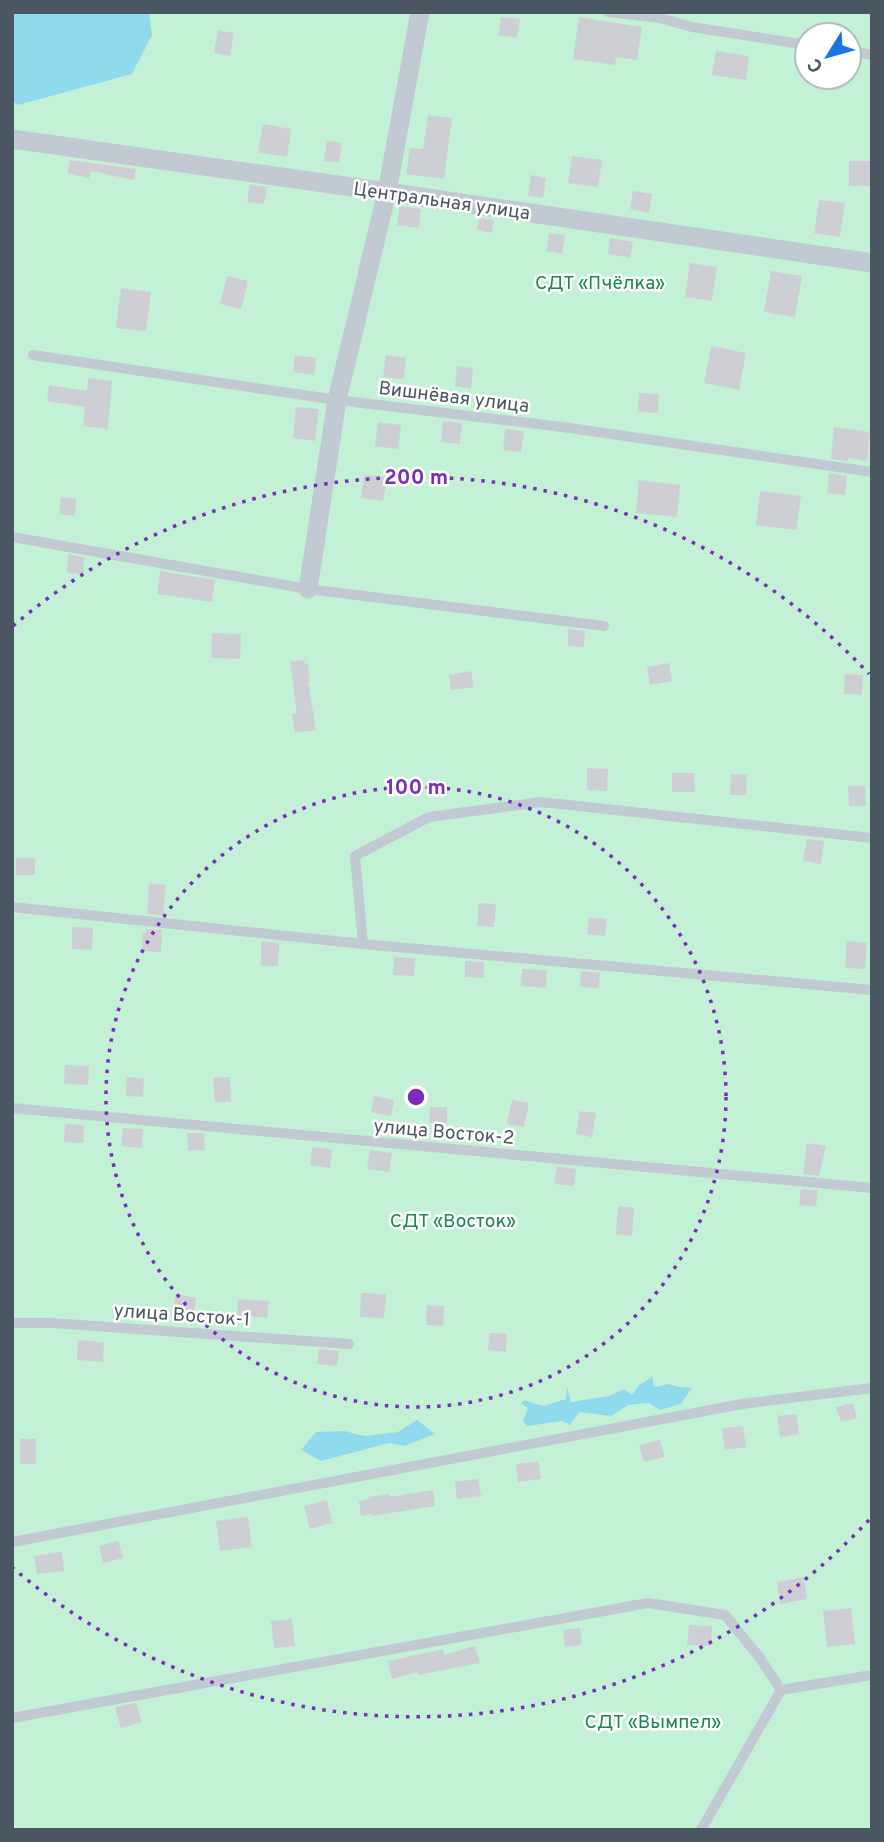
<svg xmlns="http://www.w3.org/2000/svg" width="884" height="1842" font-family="Overpass,sans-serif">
<rect width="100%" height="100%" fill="#f5f3f3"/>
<path fill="#c3f1d5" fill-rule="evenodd" d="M 12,12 L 872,12 L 872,1830 L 12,1830 ZM 807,35 L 849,35 L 849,77 L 807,77 Z"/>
<path fill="#90daee" d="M 12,12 L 149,12 L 152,35 L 132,74 L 18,105 L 12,101 Z
M 652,1376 L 654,1387 L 669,1384 L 680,1387 L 692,1388 L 681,1404 L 660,1410 L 649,1403 L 628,1405 L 611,1416 L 579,1412 L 570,1425 L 562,1421 L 527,1426 L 523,1421 L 528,1408 L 521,1403 L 524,1400 L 543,1406 L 566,1399 L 567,1387 L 571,1402 L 609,1396 L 624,1389 L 632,1395 L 639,1385 L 648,1380 Z
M 417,1420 L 435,1434 L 404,1446 L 389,1443 L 321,1461 L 301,1450 L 316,1432 L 344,1431 L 365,1436 L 398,1432 Z"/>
<path fill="#cdcfd5" d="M 501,17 L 520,19 L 517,38 L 498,35 Z
M 579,17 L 642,27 L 637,60 L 616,57 L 615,65 L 573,59 Z
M 218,30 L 234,33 L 230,56 L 214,53 Z
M 716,51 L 749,56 L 746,80 L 712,75 Z
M 428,115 L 452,118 L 444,179 L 406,174 L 410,148 L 423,149 Z
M 263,124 L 291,129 L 287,157 L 258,152 Z
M 327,141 L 342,143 L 339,163 L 324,161 Z
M 572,156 L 602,160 L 598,187 L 568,183 Z
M 70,160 L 136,169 L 134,180 L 91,171 L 89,178 L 67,173 Z
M 849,161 L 872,161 L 872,186 L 849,186 Z
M 531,175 L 546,178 L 543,198 L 528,196 Z
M 250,185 L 267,187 L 264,204 L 247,202 Z
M 633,191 L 652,194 L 649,213 L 630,209 Z
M 819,200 L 845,203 L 840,237 L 814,233 Z
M 400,206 L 421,209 L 419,228 L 397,225 Z
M 479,218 L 494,220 L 492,233 L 477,230 Z
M 549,233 L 565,235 L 562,254 L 546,251 Z
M 610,238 L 633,242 L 630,258 L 608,254 Z
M 690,263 L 717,267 L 712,301 L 685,297 Z
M 771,271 L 802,276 L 795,317 L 764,312 Z
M 227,276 L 248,281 L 241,309 L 220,304 Z
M 121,288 L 151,292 L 146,331 L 116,328 Z
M 711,346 L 746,353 L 739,390 L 704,383 Z
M 295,355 L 316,358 L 314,375 L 293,372 Z
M 386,355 L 406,358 L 404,379 L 383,377 Z
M 457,366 L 473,368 L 471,389 L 455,386 Z
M 88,378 L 112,381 L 108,429 L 83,426 L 85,407 L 47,401 L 49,385 L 87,391 Z
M 639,393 L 659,394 L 658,413 L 638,412 Z
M 296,407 L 319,409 L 315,441 L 293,438 Z
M 443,421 L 462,423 L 460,444 L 441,442 Z
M 378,422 L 401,425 L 398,449 L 375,446 Z
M 834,427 L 870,432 L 867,461 L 848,458 L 848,461 L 831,459 Z
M 505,429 L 524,431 L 521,452 L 503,450 Z
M 829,473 L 847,476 L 845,495 L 827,493 Z
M 364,475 L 387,477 L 383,501 L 361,498 Z
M 639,480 L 680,485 L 677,517 L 636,513 Z
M 760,491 L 801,496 L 796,530 L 756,525 Z
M 61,497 L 76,499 L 75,516 L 59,514 Z
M 68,554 L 84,557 L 83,574 L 67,573 Z
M 160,571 L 215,580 L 212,602 L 157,594 Z
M 568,629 L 585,631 L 584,647 L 568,646 Z
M 212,633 L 241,634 L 240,659 L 211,658 Z
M 304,660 L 305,664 L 308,664 L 310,682 L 308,682 L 316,730 L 295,733 L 292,714 L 297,714 L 290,662 Z
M 669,663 L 672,681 L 650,685 L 647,667 Z
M 471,671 L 474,687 L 451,690 L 449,675 Z
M 845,674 L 863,675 L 862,695 L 844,694 Z
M 587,768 L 608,769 L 607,791 L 587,790 Z
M 672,773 L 694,773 L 695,792 L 672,792 Z
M 731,774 L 747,775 L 746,795 L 730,795 Z
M 848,786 L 865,786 L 866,806 L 849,806 Z
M 807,839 L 824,841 L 821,864 L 803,861 Z
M 16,858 L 35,858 L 35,875 L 16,875 Z
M 149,883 L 166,885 L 163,915 L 147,914 Z
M 479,903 L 496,904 L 494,927 L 477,926 Z
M 589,917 L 607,919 L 605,936 L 587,934 Z
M 72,927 L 93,928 L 92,950 L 72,949 Z
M 146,929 L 162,930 L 161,952 L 142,951 L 143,933 L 146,933 Z
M 261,941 L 279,943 L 278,966 L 261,966 Z
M 847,941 L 867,943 L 865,969 L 845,968 Z
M 394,957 L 415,958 L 414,976 L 393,975 Z
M 465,961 L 484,962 L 484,978 L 465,977 Z
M 522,969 L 547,970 L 546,988 L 521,986 Z
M 581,971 L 600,973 L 599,988 L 580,987 Z
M 65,1065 L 89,1066 L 88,1085 L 64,1084 Z
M 127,1077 L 144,1078 L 143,1097 L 126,1096 Z
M 230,1077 L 231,1102 L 215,1102 L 213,1078 Z
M 374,1096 L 394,1100 L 391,1116 L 371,1112 Z
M 512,1100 L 529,1103 L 524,1127 L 507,1124 Z
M 430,1107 L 447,1107 L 447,1123 L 429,1123 Z
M 580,1111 L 596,1113 L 592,1137 L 576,1134 Z
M 65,1124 L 84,1125 L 83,1143 L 64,1142 Z
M 123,1128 L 143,1129 L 142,1148 L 121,1146 Z
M 187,1133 L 204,1133 L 205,1150 L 188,1151 Z
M 807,1143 L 826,1146 L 819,1176 L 803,1174 Z
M 312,1147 L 332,1149 L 330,1168 L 310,1165 Z
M 370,1150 L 392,1153 L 389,1172 L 367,1169 Z
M 557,1166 L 576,1169 L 574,1186 L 554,1184 Z
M 801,1189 L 818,1190 L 816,1207 L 799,1205 Z
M 618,1206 L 634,1208 L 632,1236 L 616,1234 Z
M 361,1293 L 386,1294 L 384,1318 L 360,1317 Z
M 176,1294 L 196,1298 L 194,1314 L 173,1311 Z
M 238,1299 L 269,1301 L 267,1318 L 237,1315 Z
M 427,1305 L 444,1306 L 443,1326 L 426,1325 Z
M 490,1333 L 507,1334 L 506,1352 L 488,1350 Z
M 78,1340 L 104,1342 L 103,1362 L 77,1360 Z
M 319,1349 L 339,1351 L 337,1366 L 317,1364 Z
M 853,1403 L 857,1418 L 841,1422 L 836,1407 Z
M 796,1414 L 799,1434 L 780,1437 L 777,1416 Z
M 743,1426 L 746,1447 L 725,1450 L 722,1428 Z
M 20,1439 L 36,1439 L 36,1464 L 20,1464 Z
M 660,1440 L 665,1457 L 644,1462 L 639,1445 Z
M 538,1461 L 541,1479 L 518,1482 L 516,1464 Z
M 478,1479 L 481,1496 L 457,1499 L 455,1482 Z
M 433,1490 L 435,1506 L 371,1516 L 371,1514 L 361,1516 L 359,1501 L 369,1499 L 369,1497 L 389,1494 L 389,1497 Z
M 327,1500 L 332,1523 L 310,1529 L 304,1506 Z
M 248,1517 L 252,1547 L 220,1551 L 216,1521 Z
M 118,1541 L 123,1558 L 103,1563 L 99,1546 Z
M 62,1552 L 64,1571 L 37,1574 L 34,1556 Z
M 804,1577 L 807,1599 L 780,1604 L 777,1582 Z
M 851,1608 L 855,1644 L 827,1647 L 823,1611 Z
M 292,1619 L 295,1646 L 274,1648 L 271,1621 Z
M 689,1625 L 712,1626 L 711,1646 L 687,1645 Z
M 580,1628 L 582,1645 L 565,1647 L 563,1630 Z
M 475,1646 L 480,1663 L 418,1675 L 417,1672 L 392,1679 L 388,1661 L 443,1649 L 444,1655 Z
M 136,1703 L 142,1722 L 121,1728 L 115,1707 Z"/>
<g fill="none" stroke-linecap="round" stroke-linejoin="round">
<path stroke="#c1cad2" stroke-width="10" d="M 608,12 L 660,18 L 692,27 L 807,45
M 849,51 L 872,55
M 33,355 L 337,400 L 570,428 L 872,472
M 12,537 L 308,589 L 604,626
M 12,907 L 363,944 L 872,990
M 363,944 L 355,856 L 429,817 L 541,802 L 872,838
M 12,1108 L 872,1188
M 12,1323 L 52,1323 L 349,1344
M 12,1542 L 742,1404 L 872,1388
M 12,1718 L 648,1603 L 725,1615 L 760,1658 L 781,1690
M 701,1830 L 781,1690 L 872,1675"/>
<path stroke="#c1cad2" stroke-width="19" d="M 12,139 L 387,192 L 872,263
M 308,589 L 337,400 L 387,192 L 420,12"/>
</g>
<g fill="none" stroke="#7b2cbf" stroke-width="3.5" stroke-dasharray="3.5 7">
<circle cx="416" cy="1097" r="310"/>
<path d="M869 1520A620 620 0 0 1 13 1568M13 626A620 620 0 0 1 869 674"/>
</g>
<g text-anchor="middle" stroke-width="5" stroke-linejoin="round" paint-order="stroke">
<g font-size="19" fill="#4a5661" stroke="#fff">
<text transform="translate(442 200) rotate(8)" y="7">Центральная улица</text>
<text transform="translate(454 396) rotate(7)" y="7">Вишнёвая улица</text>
<text transform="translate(444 1131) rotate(5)" y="7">улица Восток-2</text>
<text transform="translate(182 1314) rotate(4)" y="7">улица Восток-1</text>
</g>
<g font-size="19" fill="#17864f" stroke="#fff">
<text x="600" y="289">СДТ «Пчёлка»</text>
<text x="453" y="1227">СДТ «Восток»</text>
<text x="653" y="1728">СДТ «Вымпел»</text>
</g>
</g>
<circle cx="416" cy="1097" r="10" fill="#7b2cbf" stroke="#fff" stroke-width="3.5"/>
<g font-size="21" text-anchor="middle" font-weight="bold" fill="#7b2cbf" stroke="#fff" stroke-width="5" stroke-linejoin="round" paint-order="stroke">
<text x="416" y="484">200 m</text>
<text x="416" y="794">100 m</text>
</g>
<rect width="884" height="1842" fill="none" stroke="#4a5661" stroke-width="28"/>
<g transform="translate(828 56) rotate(233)"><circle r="33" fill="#ffffff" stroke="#b7bbc0" stroke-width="2"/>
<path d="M0-5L12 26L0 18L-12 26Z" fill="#1a73e8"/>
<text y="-10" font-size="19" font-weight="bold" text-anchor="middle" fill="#4a5661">С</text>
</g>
</svg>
